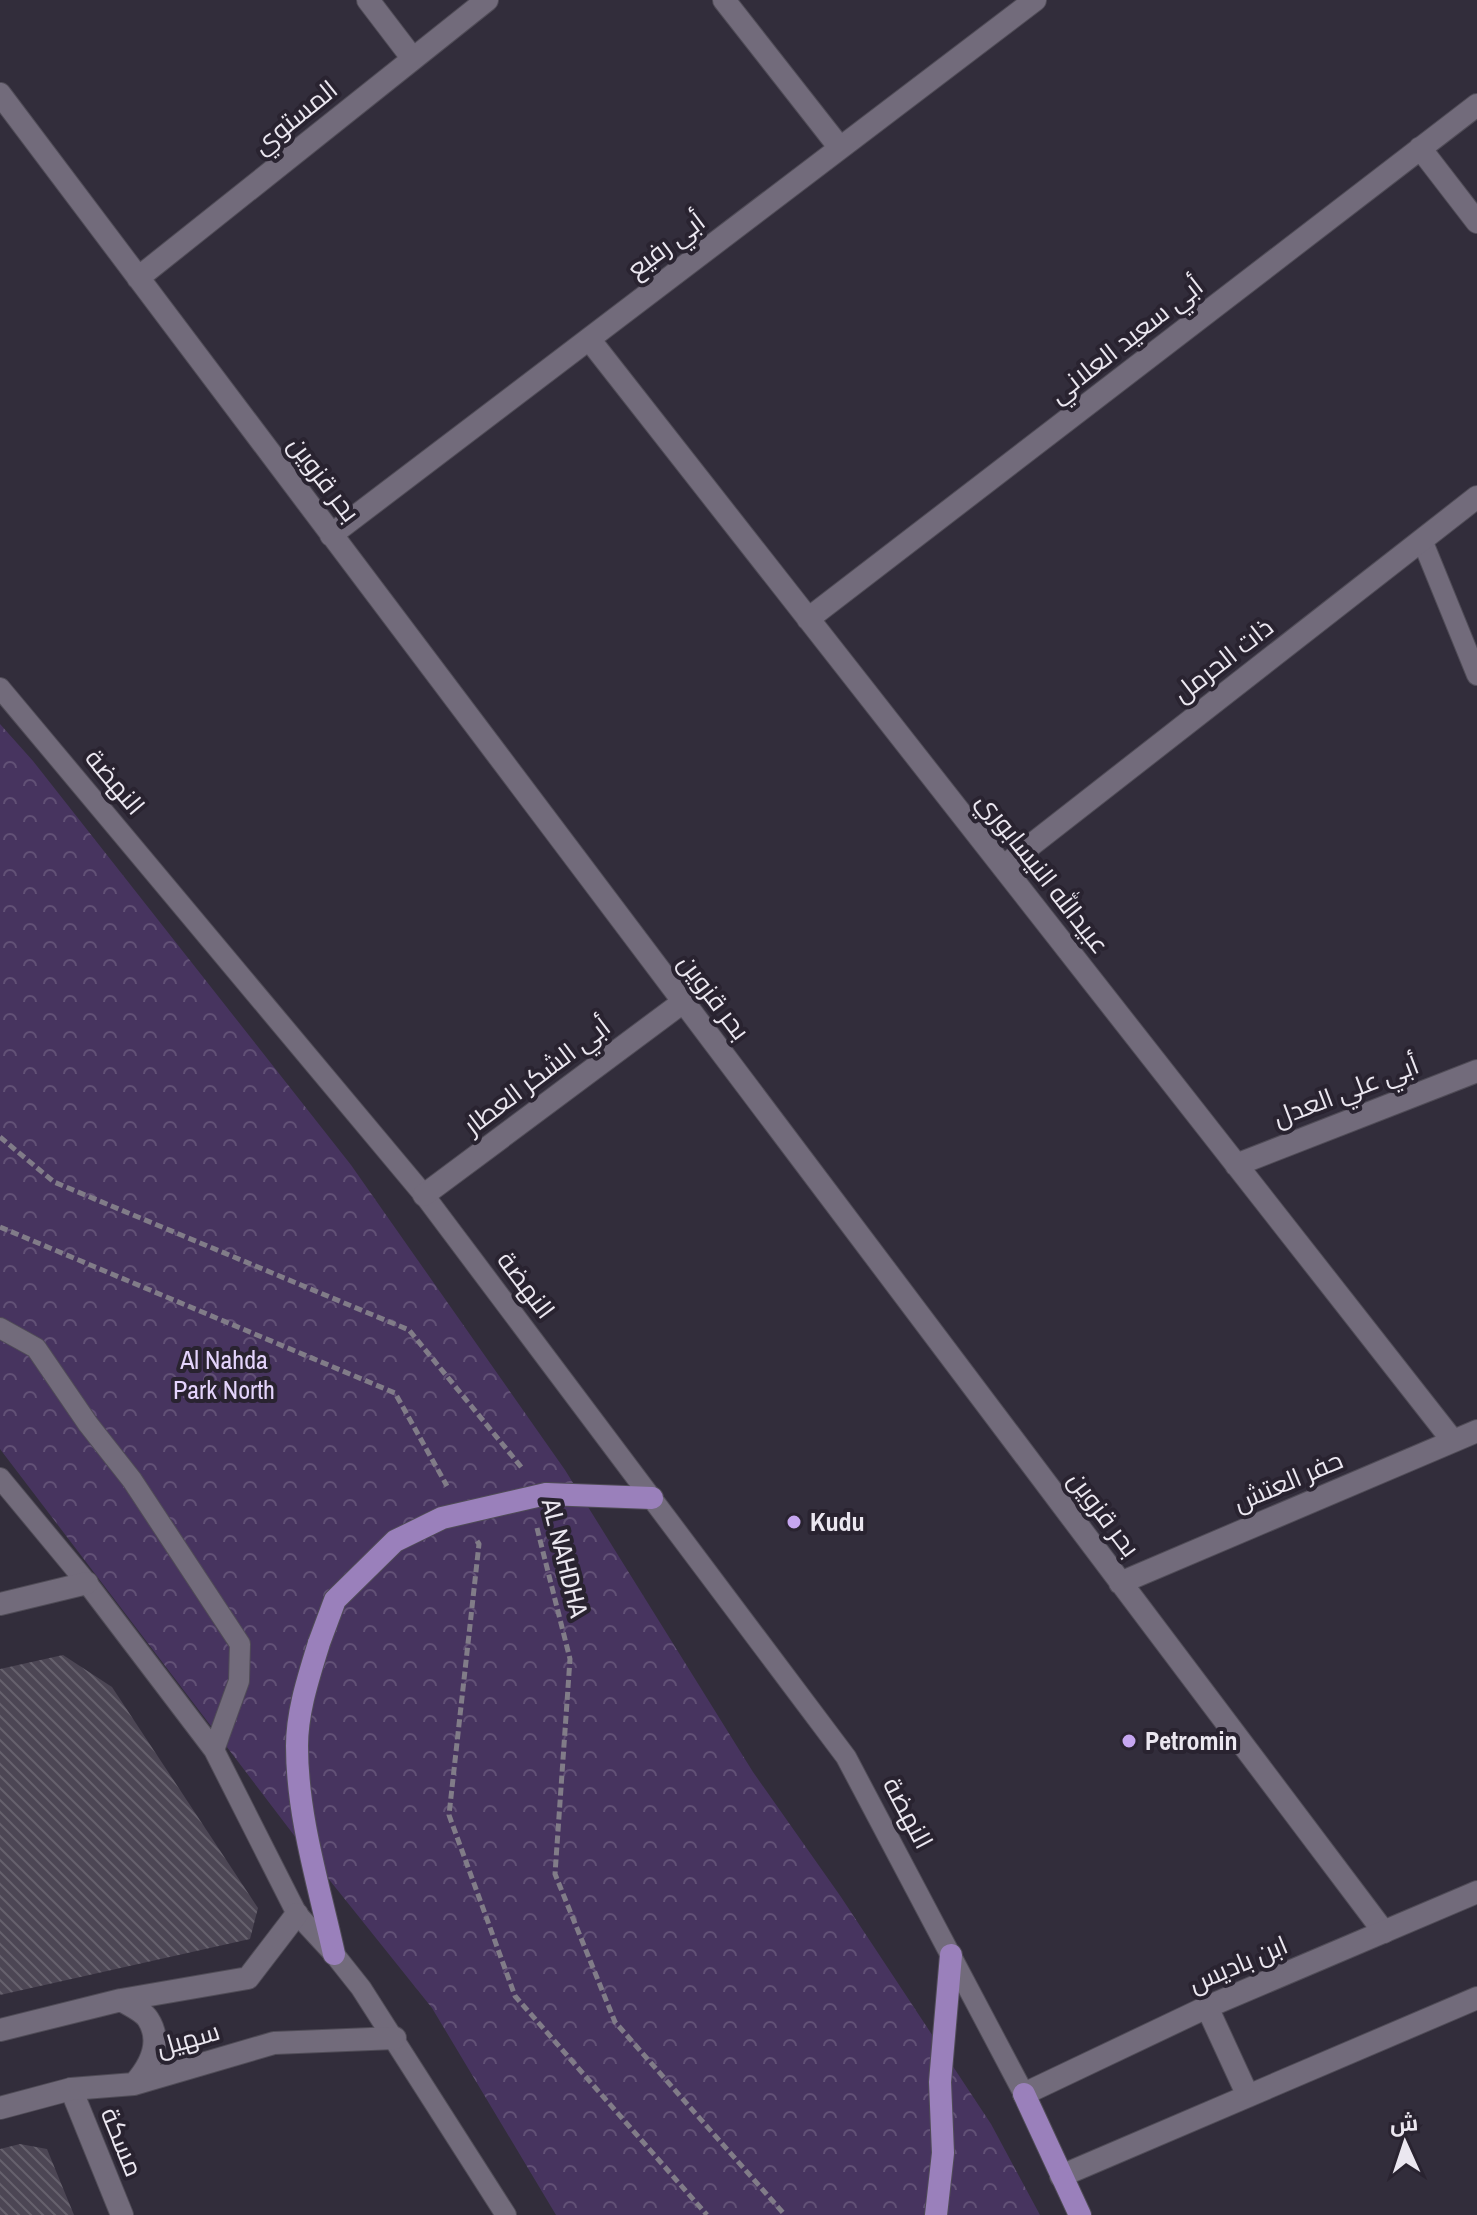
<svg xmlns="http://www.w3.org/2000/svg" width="1477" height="2215" font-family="'Archivo Narrow',Cairo,sans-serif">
<defs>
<pattern id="forest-crowns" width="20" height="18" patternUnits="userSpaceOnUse" patternTransform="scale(2)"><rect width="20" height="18" fill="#47345f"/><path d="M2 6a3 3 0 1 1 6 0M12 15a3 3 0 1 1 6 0" fill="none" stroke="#625176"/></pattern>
<pattern id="building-back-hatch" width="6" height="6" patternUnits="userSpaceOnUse" patternTransform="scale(2)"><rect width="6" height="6" fill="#4c4654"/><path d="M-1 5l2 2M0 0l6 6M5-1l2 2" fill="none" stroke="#66616d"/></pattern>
</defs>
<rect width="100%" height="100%" fill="#322d3b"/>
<path fill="url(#forest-crowns)" d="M 0,724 L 33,761 L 351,1165 L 565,1470 L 753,1772 L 841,1897 L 991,2124 L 1040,2215 L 556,2215 L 432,2008 L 303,1847 L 0,1449 Z"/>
<path fill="url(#building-back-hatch)" d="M 63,1655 L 112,1687 L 258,1908 L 250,1939 L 0,1995 L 0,1669 Z
M 20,2144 L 47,2149 L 74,2215 L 0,2215 L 0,2149 Z"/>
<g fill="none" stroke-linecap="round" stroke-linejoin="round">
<defs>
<path id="service" d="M 1422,540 L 1477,675
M 0,688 L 424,1195 L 846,1757 L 1024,2094
M 0,1328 L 36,1348 L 88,1424 L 132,1480 L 240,1644 L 239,1681 L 214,1750
M 0,1478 L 87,1583 L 214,1750 L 297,1914 L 334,1954 L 361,1988 L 506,2215"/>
<path id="minor" d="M 368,0 L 413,59
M 724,0 L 840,148
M 0,94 L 1384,1932
M 1420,148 L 1477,222
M 138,278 L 487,0
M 589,339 L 1453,1441
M 331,535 L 1035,0
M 808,619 L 1477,105
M 1003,867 L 1477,497
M 1236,1165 L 1477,1071
M 424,1195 L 683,1002
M 1120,1583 L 1477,1431
M 0,1604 L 87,1583
M 71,2089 L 122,2215"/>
<path id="tertiary" d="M 121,2000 C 129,2005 143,2011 148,2019 C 163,2042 150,2066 134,2084
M 1207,2007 L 1248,2096
M 0,2030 L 121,2000 L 248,1978 L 297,1914
M 1024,2094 L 1207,2007 L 1477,1892
M 0,2108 L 71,2089 L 134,2084 L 274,2043 L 395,2038
M 1061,2176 L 1477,1998"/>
<path id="primary" d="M 546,1494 L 652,1498
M 319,1643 C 309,1676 297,1711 297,1746 C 297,1816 319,1886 334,1954
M 1024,2094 L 1080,2215
M 936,2215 L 943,2153 L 940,2082 L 951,1955"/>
</defs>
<use href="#service" stroke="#504c57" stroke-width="22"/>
<use href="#minor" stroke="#504c57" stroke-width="24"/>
<use href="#tertiary" stroke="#504c57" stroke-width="24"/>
<use href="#primary" stroke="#504c57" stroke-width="24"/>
<path stroke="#817c88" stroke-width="5" stroke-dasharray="8 4" stroke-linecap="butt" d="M 0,1137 L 54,1182 L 409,1330 L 522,1468
M 0,1227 L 395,1393 L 447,1486
M 537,1528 L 570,1659 L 555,1874 L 615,2022 L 785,2215
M 477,1541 L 479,1544 L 449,1815 L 515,1996 L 707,2215"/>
<use href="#service" stroke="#726b7b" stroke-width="20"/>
<use href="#minor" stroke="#726b7b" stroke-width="22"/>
<use href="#tertiary" stroke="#726b7b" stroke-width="22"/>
<use href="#primary" stroke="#9a80bb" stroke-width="22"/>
<defs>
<path id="primary-bridge" d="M 319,1643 L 335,1600 L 395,1541 L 442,1518 L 546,1494"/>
</defs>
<use href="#primary-bridge" stroke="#504c57" stroke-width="24" stroke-linecap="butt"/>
<use href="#primary-bridge" stroke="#9a80bb" stroke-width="22"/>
</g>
<g fill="#c6a6f0" stroke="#292330" stroke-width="3">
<circle cx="794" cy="1522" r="8"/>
<circle cx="1129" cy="1741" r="8"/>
</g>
<g text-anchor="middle" stroke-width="8" stroke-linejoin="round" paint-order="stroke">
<g font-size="26" fill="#ebe7f0" stroke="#292330">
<text transform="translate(295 117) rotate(-39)" y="9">المستوي</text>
<text transform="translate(666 245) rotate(-37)" y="9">أبي رفيع</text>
<text transform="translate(1126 340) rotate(-38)" y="9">أبي سعيد العلاني</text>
<text transform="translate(324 479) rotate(53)" y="9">بحر قزوين</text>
<text transform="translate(1223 660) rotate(-38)" y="9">ذات الحرمل</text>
<text transform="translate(115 782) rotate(50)" y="9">النهضة</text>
<text transform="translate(1043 873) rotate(52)" y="9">عبيدالله النيسابوري</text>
<text transform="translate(714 997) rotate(53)" y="9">بحر قزوين</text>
<text transform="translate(537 1076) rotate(-37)" y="9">أبي الشكر العطار</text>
<text transform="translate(1346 1091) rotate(-21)" y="9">أبي علي العدل</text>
<text transform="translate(526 1285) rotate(53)" y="9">النهضة</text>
<text transform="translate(1288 1481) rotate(-23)" y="9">حفر العتش</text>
<text transform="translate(1104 1514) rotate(53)" y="9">بحر قزوين</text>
<text transform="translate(565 1558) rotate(76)" y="9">AL NAHDHA</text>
<text transform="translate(908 1813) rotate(62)" y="9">النهضة</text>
<text transform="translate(1238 1964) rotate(-23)" y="9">ابن باديس</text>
<text transform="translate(188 2039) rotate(-16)" y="9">سهيل</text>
<text transform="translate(122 2142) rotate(68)" y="9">مسكة</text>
</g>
<g font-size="26" fill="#e4d4fc" stroke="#292330">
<text x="224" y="1369">Al Nahda<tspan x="224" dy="30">Park North</tspan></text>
</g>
<g font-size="26" font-weight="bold" fill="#ebe7f0" stroke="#292330" text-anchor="start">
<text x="810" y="1531">Kudu</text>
<text x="1145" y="1750">Petromin</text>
</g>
</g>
<g transform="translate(1405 2143) rotate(357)" stroke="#292330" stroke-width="6" paint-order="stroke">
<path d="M0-6L14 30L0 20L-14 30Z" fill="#ebe7f0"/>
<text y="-12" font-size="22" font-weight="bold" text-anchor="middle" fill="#ebe7f0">ش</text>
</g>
</svg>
